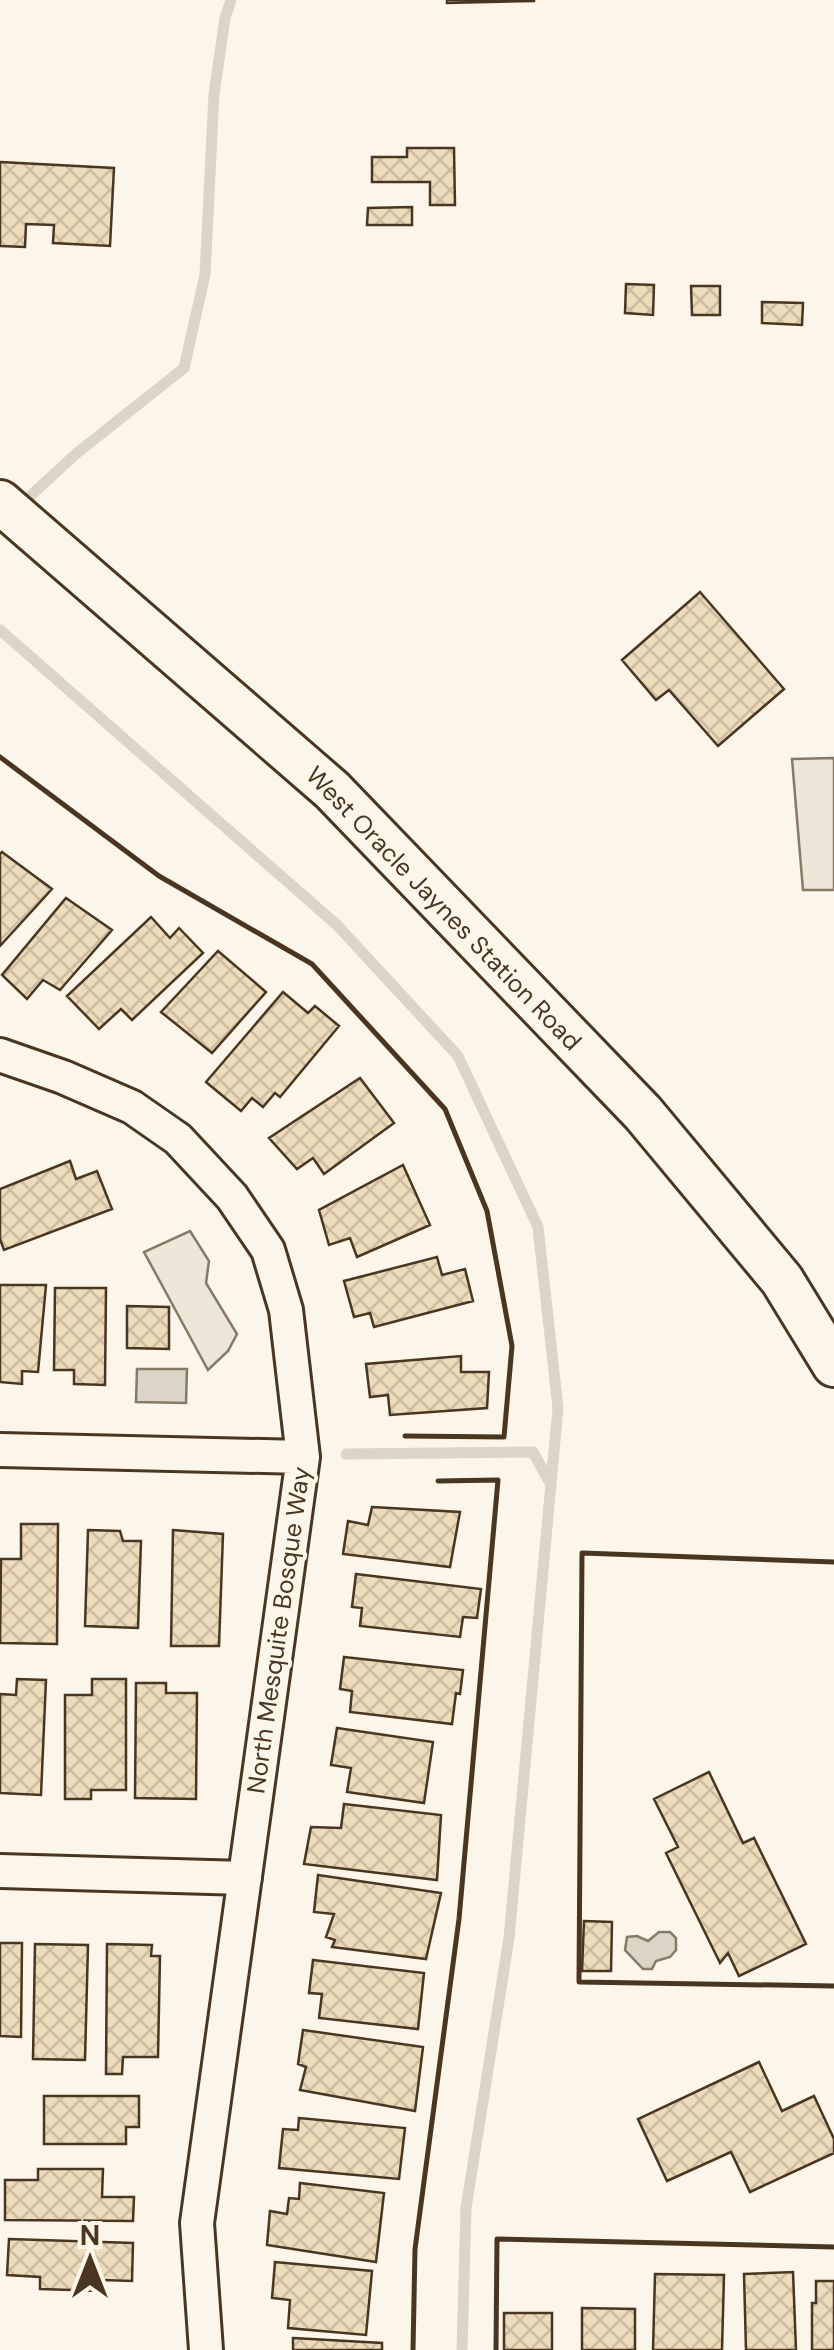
<svg xmlns="http://www.w3.org/2000/svg" width="834" height="2350" font-family="'DM Sans',sans-serif">
<defs>
<pattern id="building-cross-hatch" width="8" height="8" patternUnits="userSpaceOnUse" patternTransform="scale(2.5)"><rect width="8" height="8" fill="#ecdcbc"/><path d="M0 0l8 8M0 8l8-8" fill="none" stroke="#ccbda1"/></pattern>
</defs>
<rect width="100%" height="100%" fill="#fbf6e9"/>
<path fill="#ede6d9" stroke="#887966" stroke-width="2.5" d="M 834,758 L 834,890 L 803,890 L 792,759 Z
M 190,1231 L 209,1261 L 206,1283 L 237,1334 L 228,1351 L 208,1370 L 144,1252 Z"/>
<path fill="#dcd4c6" stroke="#887966" stroke-width="2.5" d="M 137,1369 L 187,1369 L 186,1403 L 136,1402 Z
M 659,1932 L 670,1932 L 676,1938 L 676,1950 L 670,1957 L 656,1961 L 652,1969 L 643,1969 L 625,1950 L 627,1937 L 637,1936 L 648,1941 Z"/>
<g fill="none" stroke-linecap="round" stroke-linejoin="round">
<path stroke="#dcd4c6" stroke-width="11" d="M 17,508 L 77,453 L 184,368 L 205,275 L 214,94 L 225,18 L 231,0
M 0,630 L 337,925 L 458,1056 L 538,1227 L 558,1408 L 509,1938 L 466,2208 L 462,2350
M 346,1454 L 533,1452 L 551,1485"/>
</g>
<path fill="url(#building-cross-hatch)" stroke="#4a3520" stroke-width="2.5" d="M 447,0 L 534,0 L 534,1 L 447,3 Z
M 407,148 L 454,148 L 455,205 L 430,205 L 430,182 L 372,182 L 372,157 L 407,157 Z
M 0,162 L 114,168 L 110,246 L 53,243 L 54,225 L 26,224 L 25,247 L 0,246 Z
M 412,207 L 412,225 L 367,225 L 368,208 Z
M 626,284 L 654,285 L 653,315 L 625,313 Z
M 691,286 L 720,286 L 720,315 L 692,315 Z
M 762,302 L 803,303 L 802,325 L 762,323 Z
M 700,592 L 784,689 L 718,746 L 669,690 L 656,700 L 622,660 Z
M 2,852 L 52,889 L 0,946 L 0,854 Z
M 66,898 L 112,930 L 60,990 L 43,980 L 27,999 L 2,975 Z
M 151,917 L 170,938 L 179,928 L 203,953 L 132,1020 L 121,1009 L 99,1029 L 67,996 Z
M 218,951 L 266,992 L 212,1053 L 161,1012 Z
M 283,992 L 308,1013 L 315,1006 L 339,1026 L 280,1097 L 275,1093 L 263,1107 L 252,1098 L 241,1111 L 206,1082 Z
M 360,1078 L 394,1123 L 324,1174 L 313,1158 L 297,1169 L 269,1138 Z
M 70,1161 L 76,1179 L 97,1171 L 112,1209 L 4,1250 L 0,1239 L 0,1189 Z
M 403,1165 L 430,1225 L 357,1257 L 350,1238 L 329,1245 L 319,1210 Z
M 437,1257 L 442,1275 L 465,1269 L 473,1301 L 374,1327 L 370,1313 L 354,1317 L 344,1281 Z
M 0,1285 L 46,1285 L 38,1372 L 22,1371 L 22,1384 L 0,1382 Z
M 55,1288 L 106,1288 L 105,1385 L 74,1384 L 74,1370 L 54,1370 Z
M 127,1306 L 169,1307 L 169,1349 L 127,1348 Z
M 461,1356 L 461,1372 L 489,1372 L 487,1408 L 390,1415 L 388,1395 L 370,1397 L 366,1364 Z
M 372,1507 L 460,1512 L 450,1567 L 343,1554 L 348,1521 L 368,1525 Z
M 21,1524 L 58,1524 L 57,1644 L 0,1643 L 1,1559 L 21,1559 Z
M 88,1530 L 120,1531 L 123,1541 L 141,1541 L 138,1628 L 85,1626 Z
M 173,1530 L 223,1534 L 219,1646 L 171,1646 Z
M 356,1574 L 481,1589 L 477,1618 L 463,1617 L 460,1637 L 360,1626 L 362,1608 L 352,1607 Z
M 344,1657 L 463,1670 L 460,1694 L 456,1693 L 452,1724 L 350,1712 L 352,1691 L 340,1689 Z
M 17,1679 L 46,1680 L 41,1795 L 0,1793 L 0,1694 L 16,1695 Z
M 92,1679 L 126,1679 L 126,1790 L 91,1790 L 91,1799 L 65,1799 L 65,1695 L 92,1695 Z
M 136,1683 L 166,1683 L 166,1693 L 197,1693 L 196,1799 L 135,1798 Z
M 337,1728 L 433,1742 L 424,1803 L 347,1792 L 351,1768 L 331,1765 Z
M 709,1772 L 743,1843 L 754,1838 L 806,1944 L 739,1976 L 728,1953 L 720,1963 L 666,1853 L 678,1847 L 654,1799 Z
M 344,1804 L 441,1815 L 437,1880 L 304,1864 L 311,1827 L 341,1828 Z
M 318,1875 L 441,1893 L 426,1959 L 332,1947 L 335,1940 L 326,1937 L 334,1914 L 314,1912 Z
M 584,1921 L 612,1922 L 611,1971 L 582,1971 Z
M 0,1943 L 22,1943 L 21,2037 L 0,2036 Z
M 35,1944 L 88,1945 L 85,2060 L 33,2059 Z
M 107,1944 L 152,1945 L 151,1956 L 160,1956 L 158,2057 L 123,2057 L 122,2074 L 106,2074 Z
M 313,1960 L 424,1973 L 418,2029 L 319,2018 L 322,1994 L 309,1993 Z
M 303,2030 L 423,2047 L 415,2111 L 300,2090 L 306,2067 L 298,2064 Z
M 759,2062 L 782,2111 L 814,2096 L 834,2139 L 834,2153 L 750,2192 L 731,2152 L 667,2181 L 638,2119 Z
M 44,2096 L 139,2096 L 139,2127 L 126,2127 L 126,2144 L 44,2144 Z
M 299,2118 L 405,2128 L 399,2179 L 279,2168 L 283,2129 L 298,2130 Z
M 38,2169 L 103,2169 L 102,2197 L 134,2197 L 133,2221 L 5,2220 L 5,2180 L 38,2180 Z
M 300,2183 L 384,2193 L 376,2262 L 267,2245 L 270,2211 L 287,2214 L 289,2198 L 299,2199 Z
M 9,2239 L 133,2243 L 132,2281 L 103,2280 L 103,2291 L 40,2289 L 40,2277 L 7,2275 Z
M 275,2262 L 372,2271 L 366,2335 L 288,2328 L 290,2300 L 272,2298 Z
M 793,2272 L 796,2350 L 746,2350 L 744,2274 Z
M 655,2274 L 724,2275 L 722,2350 L 653,2350 Z
M 816,2281 L 834,2281 L 834,2350 L 812,2350 L 812,2303 L 816,2303 Z
M 582,2308 L 635,2309 L 635,2350 L 582,2350 Z
M 504,2313 L 552,2313 L 552,2350 L 504,2350 Z
M 293,2338 L 382,2343 L 382,2350 L 293,2350 Z"/>
<g fill="none" stroke-linecap="round" stroke-linejoin="round">
<defs>
<path id="minor" d="M 0,1055 L 63,1077 L 132,1107 L 178,1139 L 232,1197 L 268,1250 L 286,1310 L 303,1457 L 197,2223 L 206,2350
M 0,1450 L 303,1457
M 0,1871 L 245,1878"/>
<path id="tertiary" d="M 0,502 L 332,790 L 643,1113 L 782,1280 L 834,1365"/>
</defs>
<use href="#minor" stroke="#4a3520" stroke-width="38"/>
<use href="#tertiary" stroke="#4a3520" stroke-width="48"/>
<use href="#minor" stroke="#fbf6e9" stroke-width="32"/>
<use href="#tertiary" stroke="#fbf6e9" stroke-width="42"/>
<path stroke="#4a3520" stroke-width="5" d="M 0,757 L 159,876 L 312,964 L 445,1109 L 487,1211 L 512,1346 L 504,1437 L 405,1436
M 834,1562 L 582,1553 L 579,1982 L 834,1986
M 413,2350 L 415,2249 L 459,1919 L 498,1480 L 438,1481
M 496,2350 L 497,2239 L 834,2247"/>
</g>
<g text-anchor="middle" stroke-width="8" stroke-linejoin="round" paint-order="stroke">
<g font-size="25" fill="#4a3520" stroke="#fbf6e9">
<text transform="translate(444 908) rotate(46)" y="9">West Oracle Jaynes Station Road</text>
<text transform="translate(278 1630) rotate(-82)" y="9">North Mesquite Bosque Way</text>
</g>
</g>
<g transform="translate(90 2260)" stroke="#fbf6e9" stroke-width="8" paint-order="stroke">
<path d="M0-8L18 38L0 25L-18 38Z" fill="#4a3520"/>
<text y="-15" font-size="28" font-weight="bold" text-anchor="middle" fill="#4a3520">N</text>
</g>
</svg>
